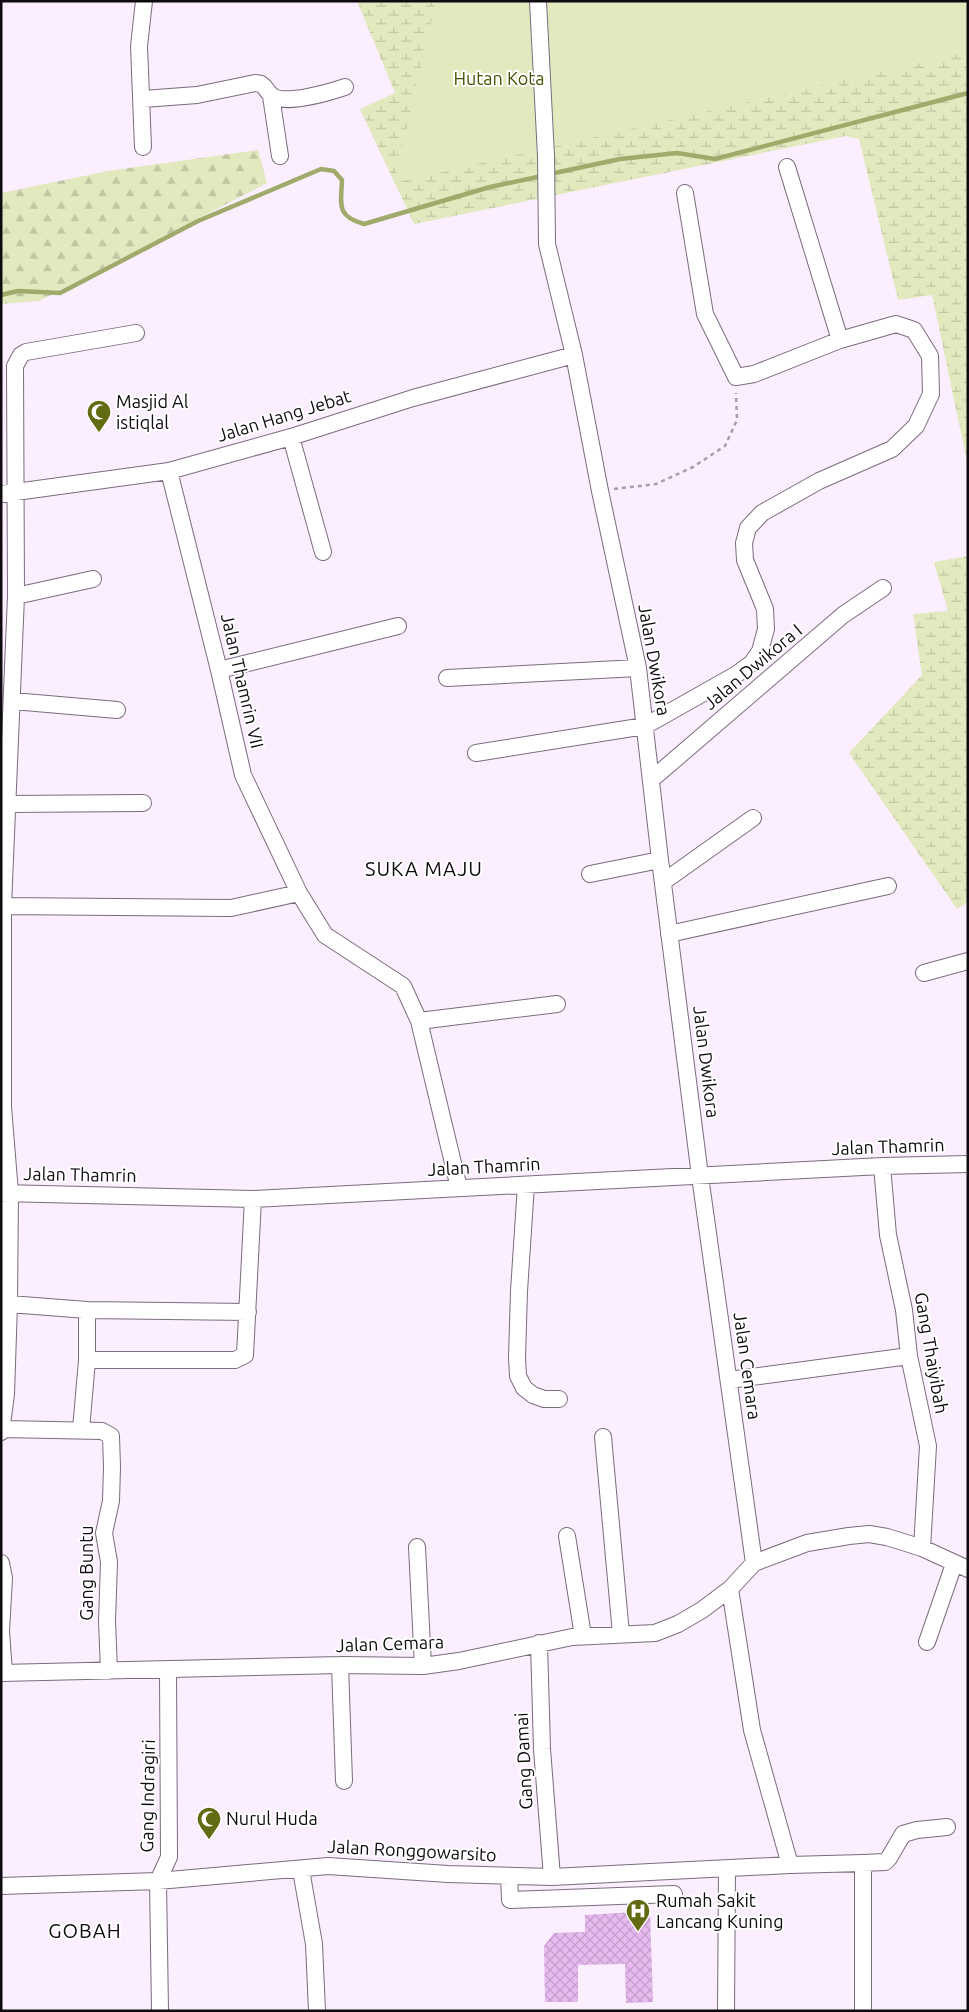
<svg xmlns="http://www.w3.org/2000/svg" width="969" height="2012" font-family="Ubuntu,sans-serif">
<defs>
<pattern id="forest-firs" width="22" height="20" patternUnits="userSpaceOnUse" patternTransform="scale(1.25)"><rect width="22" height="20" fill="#e2e9bf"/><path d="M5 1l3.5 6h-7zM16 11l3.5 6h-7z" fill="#c1c6a3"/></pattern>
<pattern id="wetland-marsh" width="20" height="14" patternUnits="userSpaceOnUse" patternTransform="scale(1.25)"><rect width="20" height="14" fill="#e2e9bf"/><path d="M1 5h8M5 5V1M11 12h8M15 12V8" fill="none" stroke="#c1c6a3"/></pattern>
<pattern id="building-cross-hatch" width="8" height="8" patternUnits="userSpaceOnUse" patternTransform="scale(1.25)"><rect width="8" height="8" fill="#e6baef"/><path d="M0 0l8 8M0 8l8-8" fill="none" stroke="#c49fcc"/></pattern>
</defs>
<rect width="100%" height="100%" fill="#fbeefe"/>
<path fill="url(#forest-firs)" d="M 258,150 L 267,183 L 39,301 L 1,304 L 1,193 L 108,171 Z"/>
<path fill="url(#wetland-marsh)" d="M 357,1 L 968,1 L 968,466 L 932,295 L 898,300 L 859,139 L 846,136 L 414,224 L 360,109 L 395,93 Z
M 968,556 L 968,902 L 957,909 L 849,753 L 922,675 L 913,614 L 948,611 L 934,562 Z"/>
<path fill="#e2e9bf" d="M 436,1 L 968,1 L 968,52 L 394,183 Z"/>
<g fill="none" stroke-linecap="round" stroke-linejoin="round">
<path stroke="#a0aa6b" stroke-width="4.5" d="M 550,174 L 620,159 L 677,153 L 715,159 L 968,93
M 1,295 L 18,291 L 60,293 L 198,221 L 321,169 L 334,171 L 342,180 C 341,205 336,216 364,224 L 490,187 L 542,176"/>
</g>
<path fill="url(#building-cross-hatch)" d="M 650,1911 L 653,2002 L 626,2003 L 625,1964 L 578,1965 L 578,2002 L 545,2002 L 544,1946 L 554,1933 L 585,1932 L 585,1915 Z"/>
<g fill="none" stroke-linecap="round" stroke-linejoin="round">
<defs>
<path id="minor" d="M 538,1 L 546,156 L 547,244 L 574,355 L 600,491 L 638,668 L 660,860 L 700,1176 L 754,1563
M 271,96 L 280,156
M 143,99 L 197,95 L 255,83 L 261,84 C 266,87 267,92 271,95 C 284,106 330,92 345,87
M 143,147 L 139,46 L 144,1
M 787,167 L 840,340
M 291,437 L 323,552
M 169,471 L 219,670 L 243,775 L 299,893 L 325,935 L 403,986 L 419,1021 L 459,1188
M 1,494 L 169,471 L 291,437 L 413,398 L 574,355
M 16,596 L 93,579
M 219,670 L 398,626
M 447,678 L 638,668
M 13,701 L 117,710
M 476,753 L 645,726 L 737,674 L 752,663 L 760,651 L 766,629 L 765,609 L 745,560 L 744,543 L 748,528 L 762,513 L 819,481 L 892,449 L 916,426 L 931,394 L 930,356 L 914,330 L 896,324 L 840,340 L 754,374 L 736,377 L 705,314 L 685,193
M 651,780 L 843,615 L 883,588
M 7,804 L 143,803
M 590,874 L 660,860
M 663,882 L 753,818
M 3,906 L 231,908 L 299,893
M 669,934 L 888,886
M 924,973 L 968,961
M 419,1021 L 557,1004
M 882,1166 L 888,1235 L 904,1310 L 909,1356 L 928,1446 L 922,1548
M 526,1185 L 519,1291 L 517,1358 L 518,1376 L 524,1388 L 533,1395 L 544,1399 L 559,1399
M 1,1193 L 253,1199 L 882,1166 L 968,1164
M 9,1304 L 87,1310 L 87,1360 L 81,1430
M 87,1310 L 248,1312
M 87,1360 L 235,1360 L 245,1355 L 253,1199
M 729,1380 L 909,1356
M 2,1429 L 102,1431 L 111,1436 L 112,1467 L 111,1501 L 104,1533 L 109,1562 L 107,1621 L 109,1671
M 1,1432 L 6,1394 L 9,1304 L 10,1193 L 3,1107 L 3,906 L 16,596 L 15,366 L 21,355 L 26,352 L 136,333
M 603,1437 L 621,1634
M 567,1536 L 583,1636
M 417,1547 L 423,1666
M 1,1563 L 4,1578 L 1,1631 L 4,1673
M 730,1589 L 752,1730 L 790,1865
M 927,1642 L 954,1564
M 539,1643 L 542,1749 L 552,1877
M 340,1665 L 344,1781
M 1,1673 L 340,1665 L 423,1666 L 459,1661 L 572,1637 L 655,1633 L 678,1624 L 702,1610 L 730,1589 L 754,1563 L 807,1543 L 849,1536 L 869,1534 L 887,1537 L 922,1548 L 968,1569
M 301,1870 L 314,1944 L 317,2011
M 509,1876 L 510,1900 L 674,1894
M 1,1886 L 158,1881 L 328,1866 L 448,1874 L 552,1877 L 790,1865 L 863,1863 L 885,1862 L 889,1858 L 903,1834 L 917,1830 L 947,1827
M 160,2011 L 158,1881 L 169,1857 L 168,1670
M 726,2011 L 727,1869
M 863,2011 L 863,1863"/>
</defs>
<use href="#minor" stroke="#7a6c7d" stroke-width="18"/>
<path stroke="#a89eab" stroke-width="2.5" stroke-dasharray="4 4" stroke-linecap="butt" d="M 614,489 L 656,484 L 693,467 L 725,446 L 737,420 L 736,393"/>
<use href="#minor" stroke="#fff" stroke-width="16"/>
</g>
<defs>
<symbol id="mosque-pin" viewBox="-11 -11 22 30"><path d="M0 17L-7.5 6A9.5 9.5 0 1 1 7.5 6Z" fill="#626b11" stroke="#fff"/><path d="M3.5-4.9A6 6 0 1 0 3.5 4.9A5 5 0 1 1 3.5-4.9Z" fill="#fff"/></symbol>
<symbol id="hospital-pin" viewBox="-11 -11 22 30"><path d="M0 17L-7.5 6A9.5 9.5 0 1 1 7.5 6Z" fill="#626b11" stroke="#fff"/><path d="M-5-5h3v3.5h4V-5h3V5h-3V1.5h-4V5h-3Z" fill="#fff"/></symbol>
</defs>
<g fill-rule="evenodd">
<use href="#mosque-pin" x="85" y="398" width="28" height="38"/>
<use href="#mosque-pin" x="195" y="1805" width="28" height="38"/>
<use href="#hospital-pin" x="624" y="1897" width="28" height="38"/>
</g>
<g text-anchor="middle" stroke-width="4" stroke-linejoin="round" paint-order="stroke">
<g font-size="18" fill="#4b5204" stroke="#fff">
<text x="499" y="85">Hutan Kota</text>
</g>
<g font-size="18" fill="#0f0a10" stroke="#fff" text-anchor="start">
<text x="116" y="408">Masjid Al<tspan x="116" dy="21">istiqlal</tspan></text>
<text x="226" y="1825">Nurul Huda</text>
<text x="656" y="1907">Rumah Sakit<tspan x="656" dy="21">Lancang Kuning</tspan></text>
</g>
<g font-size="18" fill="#0f0a10" stroke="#fff">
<text transform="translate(284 416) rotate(-17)" y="6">Jalan Hang Jebat</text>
<text transform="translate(654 660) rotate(80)" y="6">Jalan Dwikora</text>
<text transform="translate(753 667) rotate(-40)" y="6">Jalan Dwikora I</text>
<text transform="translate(242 681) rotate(77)" y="6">Jalan Thamrin VII</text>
<text transform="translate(706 1062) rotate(83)" y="6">Jalan Dwikora</text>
<text transform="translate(888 1147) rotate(-2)" y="6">Jalan Thamrin</text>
<text transform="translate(484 1167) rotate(-3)" y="6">Jalan Thamrin</text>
<text transform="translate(80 1175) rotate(1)" y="6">Jalan Thamrin</text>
<text transform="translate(931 1353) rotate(80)" y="6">Gang Thaiyibah</text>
<text transform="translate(747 1366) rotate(82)" y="6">Jalan Cemara</text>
<text transform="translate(87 1573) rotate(-90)" y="6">Gang Buntu</text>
<text transform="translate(390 1644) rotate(-2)" y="6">Jalan Cemara</text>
<text transform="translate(524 1761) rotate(-93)" y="6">Gang Damai</text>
<text transform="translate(148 1796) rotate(-89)" y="6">Gang Indragiri</text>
<text transform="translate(412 1851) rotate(3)" y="6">Jalan Ronggowarsito</text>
</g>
<g font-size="20" letter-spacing="1" fill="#0f0a10" stroke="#fff">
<text x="424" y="876">SUKA MAJU</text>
<text x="85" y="1938">GOBAH</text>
</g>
</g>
<rect width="969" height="2012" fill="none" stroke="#0f0a10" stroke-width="5"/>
</svg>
